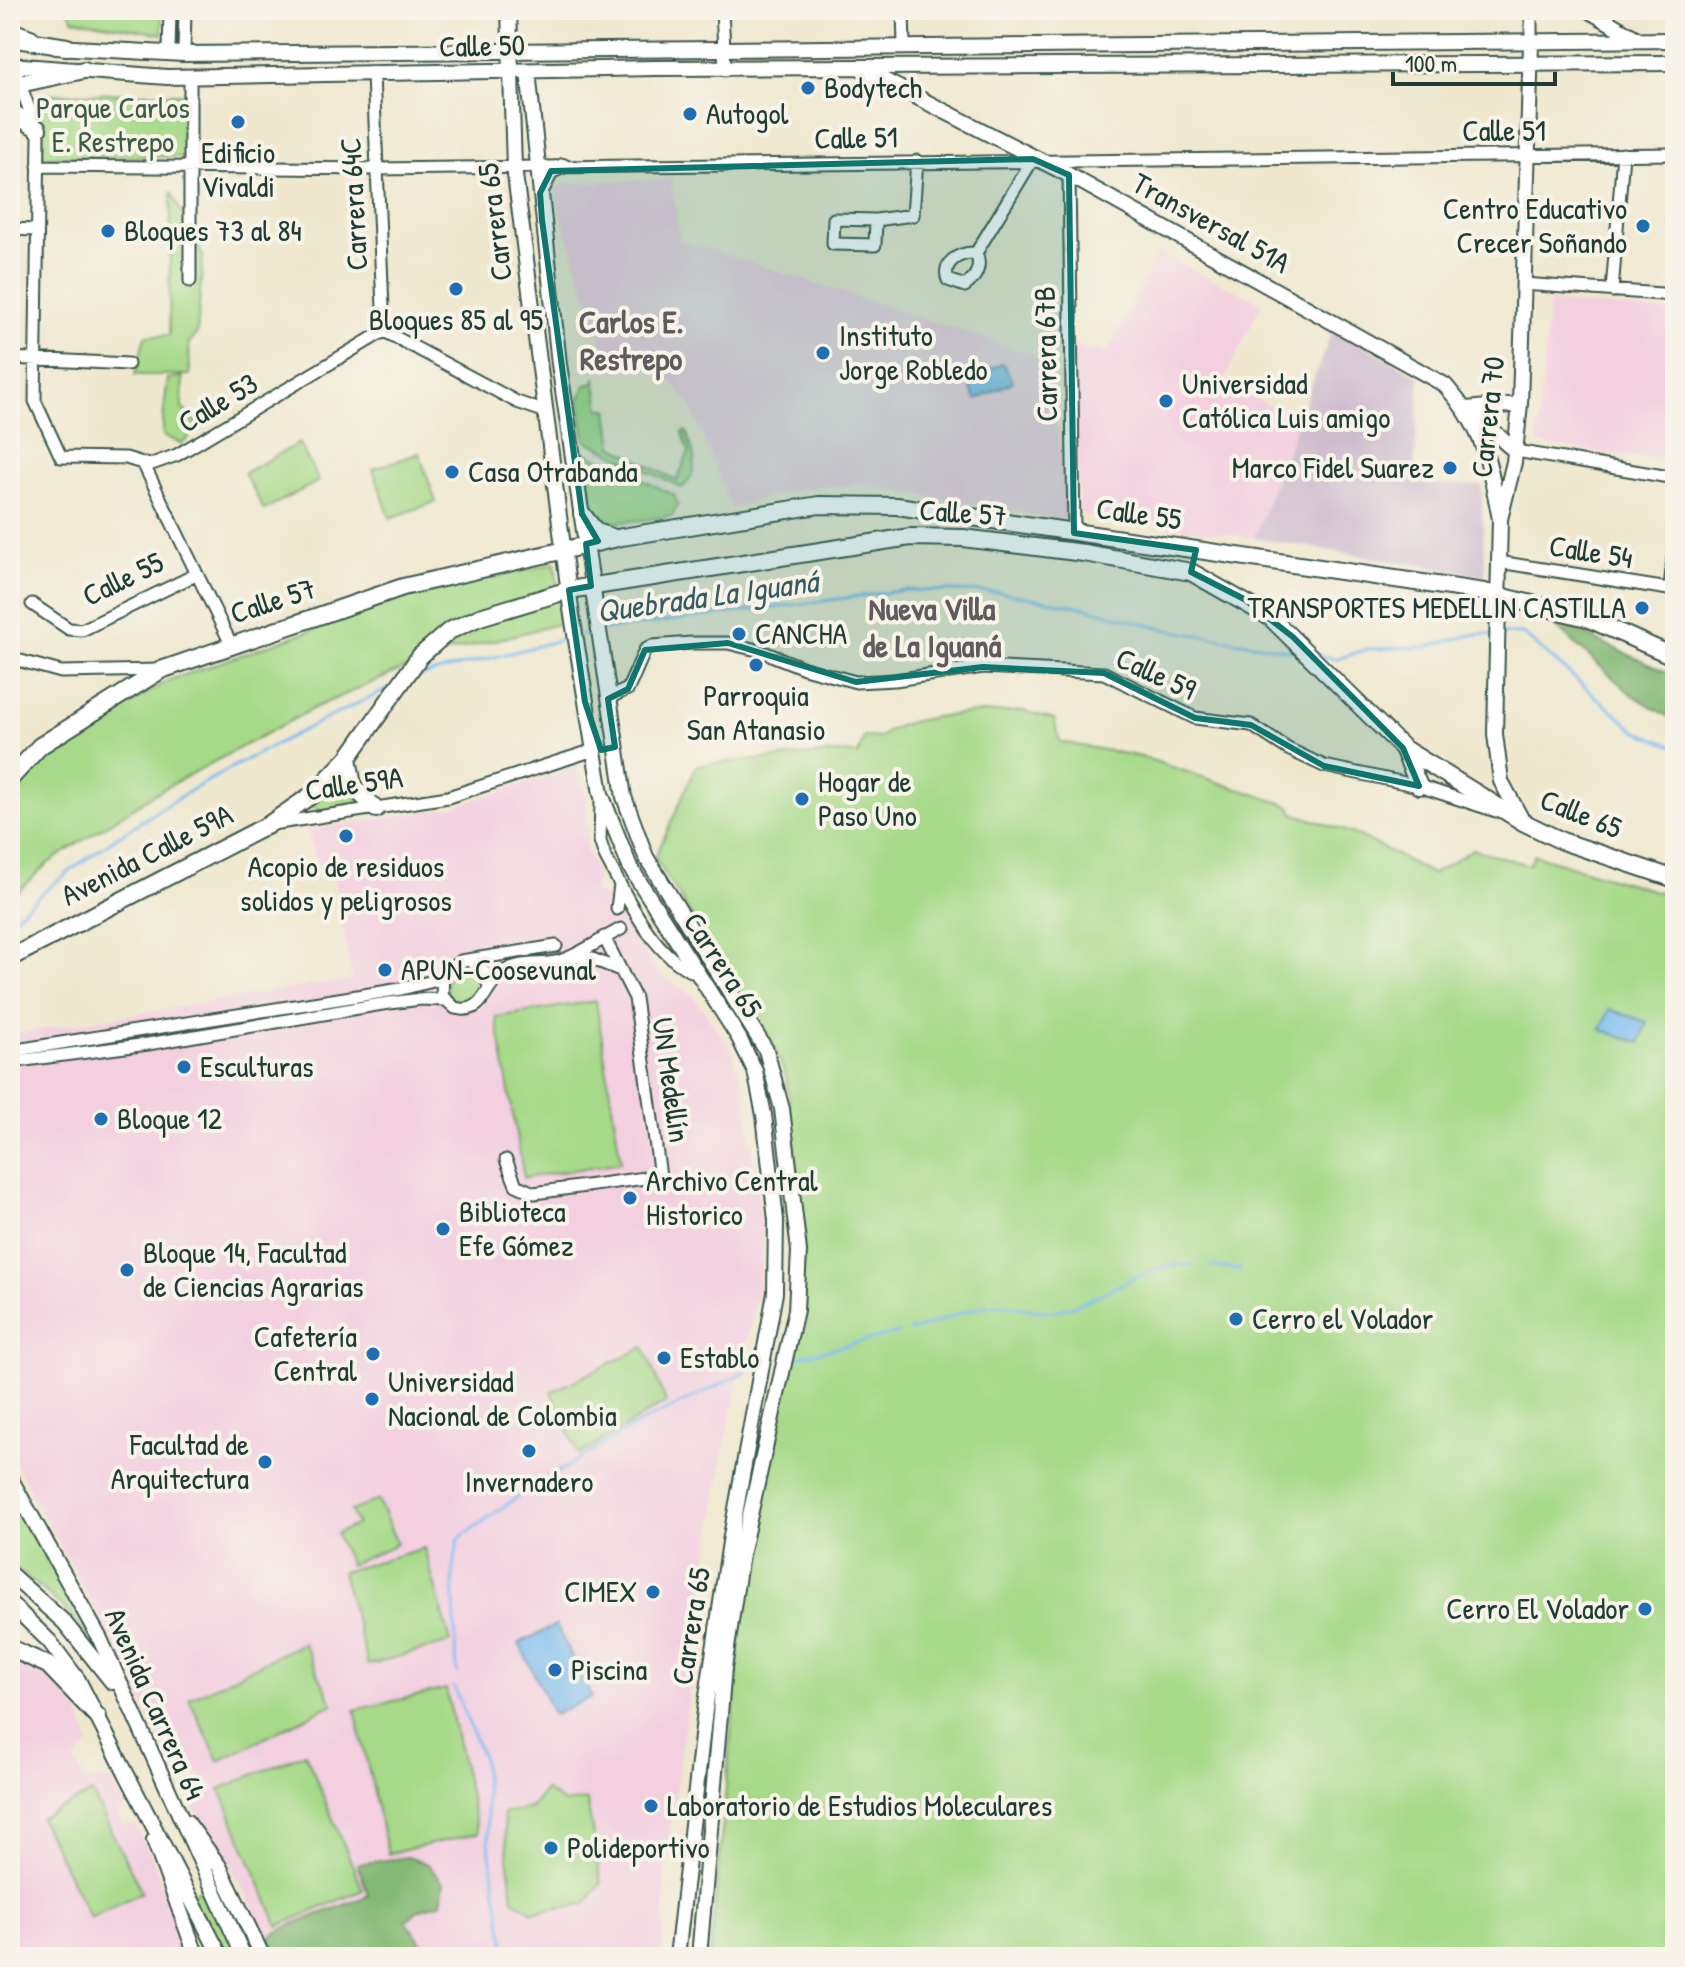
<svg xmlns="http://www.w3.org/2000/svg" width="1685" height="1967" font-family="'Patrick Hand',sans-serif">
<rect width="100%" height="100%" fill="#f7f3e8"/>
<filter id="ink" filterUnits="userSpaceOnUse"><feTurbulence type="fractalNoise" baseFrequency=".0125" numOctaves="2"/><feDisplacementMap in="SourceGraphic" scale="16" xChannelSelector="R" yChannelSelector="G"/><feConvolveMatrix kernelMatrix="1 2 1 2 8 2 1 2 1" color-interpolation-filters="sRGB"/></filter>
<filter id="wash" filterUnits="userSpaceOnUse"><feTurbulence type="fractalNoise" baseFrequency=".006" numOctaves="4" result="noise"/><feDisplacementMap in="SourceGraphic" scale="32" xChannelSelector="R" yChannelSelector="G"/><feGaussianBlur stdDeviation="1.8" result="paint"/><feColorMatrix in="noise" values="0 0 0 0 0 0 0 0 0 0 0 0 0 0 0 0 0 1.4 0 .05"/><feComposite in="paint" operator="in"/></filter>
<g filter="url(#wash)">
<rect width="100%" height="100%" fill="#efe8cf"/>
<path fill="#f3cfe0" d="M 671,179 L 680,240 L 1049,359 L 1067,520 L 860,485 L 802,488 L 731,508 L 689,402 L 665,374 L 603,346 L 553,191 L 564,183 Z
M 1158,253 L 1262,303 L 1223,382 L 1298,420 L 1254,538 L 1080,514 L 1069,344 L 1107,354 Z
M 1549,302 L 1675,312 L 1675,400 L 1670,461 L 1537,444 Z
M 577,767 L 587,799 L 587,851 L 597,877 L 592,892 L 610,898 L 656,972 L 692,995 L 731,1049 L 744,1086 L 764,1243 L 759,1287 L 725,1442 L 698,1625 L 665,1871 L 663,1957 L 284,1957 L 268,1938 L 230,1863 L 190,1801 L 214,1789 L 211,1781 L 205,1783 L 201,1774 L 181,1781 L 123,1662 L 10,1454 L 10,1034 L 352,979 L 333,874 L 321,875 L 307,830 L 453,807 Z
M 10,1658 L 27,1663 L 53,1680 L 77,1709 L 90,1743 L 75,1760 L 86,1783 L 100,1778 L 113,1782 L 124,1806 L 117,1813 L 122,1824 L 135,1825 L 151,1854 L 179,1937 L 178,1957 L 10,1957 Z"/>
<path fill="#cfbdcf" d="M 1333,328 L 1420,377 L 1413,484 L 1481,485 L 1485,576 L 1254,538 Z"/>
<path fill="#a6d988" stroke="#628b5e" stroke-width="2" d="M 68,10 L 162,10 L 162,34 L 73,19 Z
M 185,93 L 185,157 L 42,157 L 42,94 Z
M 171,192 L 203,256 L 197,333 L 189,343 L 190,375 L 135,375 L 145,336 L 169,335 Z
M 183,377 L 182,408 L 200,426 L 182,444 L 163,436 C 162,418 165,399 168,379 Z
M 595,377 L 600,409 L 608,409 L 613,446 L 677,481 L 689,452 L 682,432 L 686,431 C 694,453 702,470 682,488 L 585,440 L 579,401 L 585,385 L 595,383 Z
M 299,443 L 319,481 L 264,510 L 244,473 Z
M 419,453 L 436,502 L 390,518 L 373,469 Z
M 586,453 L 674,495 L 678,505 L 672,516 C 593,525 596,535 586,453 Z
M 555,563 L 562,623 L 433,656 L 316,707 L 154,794 L 47,864 L 10,899 L 10,795 L 47,755 L 167,681 L 406,597 Z
M 1024,711 L 1054,719 L 1060,742 L 1142,757 L 1290,806 L 1293,813 L 1360,836 L 1432,874 L 1473,849 L 1529,865 L 1534,855 L 1675,897 L 1675,1957 L 710,1957 L 743,1608 L 793,1348 L 802,1289 L 804,1230 L 787,1080 L 773,1044 L 655,858 L 697,765 L 835,753 L 858,754 L 864,737 L 880,738 C 904,711 988,714 1024,711 Z
M 343,777 L 362,805 L 320,813 L 317,807 L 309,807 Z
M446 986a19 19 0 1 1 38 0a19 19 0 1 1-38 0Z
M 596,1001 L 621,1162 L 524,1178 L 496,1017 Z
M 644,1347 L 666,1402 L 579,1455 L 551,1392 Z
M 10,1493 L 21,1513 L 98,1649 L 62,1606 L 10,1563 Z
M 378,1500 L 397,1544 L 350,1565 L 336,1534 L 357,1524 L 351,1511 Z
M 424,1548 L 451,1642 L 368,1665 L 342,1572 Z
M 303,1643 L 333,1704 L 219,1761 L 189,1699 Z
M 446,1689 L 478,1833 L 388,1854 L 355,1710 Z
M 305,1753 L 363,1890 L 278,1926 L 220,1789 Z
M 545,1790 L 564,1803 L 587,1800 L 601,1883 L 585,1904 L 533,1912 L 513,1900 L 503,1813 L 531,1808 Z
M 92,1793 L 142,1892 L 90,1918 L 40,1818 Z
M 220,1880 L 258,1957 L 203,1957 L 181,1898 Z"/>
<path fill="#84b974" stroke="#527b54" stroke-width="2" d="M 1544,616 L 1675,676 L 1675,721 L 1631,694 Z
M 408,1857 L 428,1864 L 444,1884 L 441,1903 L 418,1910 L 406,1921 L 432,1957 L 284,1957 L 268,1938 C 298,1917 336,1911 369,1895 L 357,1864 Z"/>
<path fill="#7abbef" stroke="#4c7c92" stroke-width="2" d="M 1003,363 L 1013,382 L 976,400 L 967,381 Z
M 1609,1009 L 1647,1022 L 1640,1043 L 1601,1030 Z
M 556,1625 L 592,1697 L 554,1715 L 519,1643 Z"/>
<g fill="none" stroke-linecap="round" stroke-linejoin="round">
<path stroke="#7abbef" stroke-width="3" d="M 603,630 L 906,590 L 998,592 L 1083,607 L 1168,630 L 1295,651
M 1502,634 L 1523,634 L 1636,731 L 1675,747
M 580,635 L 596,632
M 1318,655 L 1337,659 L 1368,649 L 1426,647 L 1471,635 L 1491,634
M 413,678 L 572,637
M 10,921 C 120,821 254,752 388,689
M 1211,1266 L 1241,1270
M 909,1331 C 937,1325 964,1308 992,1305 C 1012,1302 1034,1314 1053,1311 C 1100,1303 1145,1260 1193,1265
M 792,1358 L 898,1333
M 1665,1418 L 1675,1409
M 527,1491 L 634,1426 L 746,1372
M 457,1673 L 453,1575 L 458,1539 L 520,1495
M 454,1687 L 483,1759 L 490,1854 L 507,1957"/>
</g>
</g>
<g filter="url(#ink)">
<g fill="none" stroke-linecap="round" stroke-linejoin="round">
<defs>
<path id="minor" d="M 722,10 L 725,70
M 903,10 L 904,45
M 1531,10 L 1531,44
M 10,28 L 32,36
M 169,53 L 170,10
M 184,54 L 185,10
M 13,65 L 39,136 L 35,401 L 61,457 L 126,458 L 149,465 L 177,455 L 384,331
M 373,75 L 384,331
M 38,166 L 375,169 L 1675,154
M 1069,175 L 1074,533
M 876,220 L 875,245 L 833,244 L 834,219 L 876,220 L 913,215 L 917,161
M 10,229 L 36,230
M 976,253 C 960,252 941,262 948,280 L 965,286 C 976,278 982,266 976,253 L 1033,159
M 190,281 L 190,77
M 1523,284 L 1675,295
M 1612,291 L 1623,154
M 384,331 L 517,402 L 546,412
M 10,358 L 128,364
M 1516,451 L 1675,478
M 143,463 L 231,644
M 1499,562 L 1675,590
M 1670,589 L 1675,537
M 32,604 L 69,629 L 82,630 L 197,574
M 10,658 L 61,672 L 161,670
M 608,698 L 628,689 L 645,650 L 652,646 L 692,643 L 728,643 L 761,651 L 804,668 L 856,682 L 895,680 L 983,667 L 1104,673 L 1195,718 L 1251,725 L 1288,749 L 1324,766 L 1419,786 L 1496,811
M 601,799 L 600,841 L 605,856 C 627,897 652,956 696,973
M 272,824 L 448,797 L 594,750
M 617,909 L 620,885
M 556,946 L 461,961 L 443,974 L 442,996 L 455,1008 C 486,1016 484,984 505,971 C 521,961 543,966 560,961 C 581,954 601,939 621,929
M 571,957 L 590,958 L 620,970
M 470,961 L 484,971 L 489,987
M 10,1051 L 401,989 L 441,979
M 10,1062 L 148,1044 L 382,1004 L 421,999 L 445,1000
M 506,1160 L 516,1185 L 534,1193 L 660,1176 L 635,998 L 604,937"/>
<path id="major" d="M 509,10 L 514,167 L 571,609 L 601,794 L 630,867 L 739,1038 L 755,1071 L 764,1115 L 776,1220 L 775,1293 L 730,1542 L 705,1710 L 677,1957
M 1588,10 L 1639,40
M 56,47 L 184,54 L 1675,40
M 10,65 L 167,77 L 655,68 L 1675,63
M 862,69 L 1069,175 L 1445,385 C 1486,431 1488,460 1500,519
M 528,71 L 559,364 L 624,797 L 646,857 L 766,1050 L 782,1109 L 799,1251 L 796,1310 L 741,1555 L 724,1668 L 699,1957
M 542,189 L 551,171 L 563,166
M 1466,409 L 1520,404
M 1466,410 C 1488,419 1496,438 1516,451
M 1523,822 L 1501,781 L 1495,734 L 1500,519 L 1514,462 L 1520,404 L 1531,44
M 10,1478 L 100,1639 L 244,1957
M 10,1574 L 64,1622 L 112,1682
M 10,1603 L 50,1642 L 78,1680 L 221,1957
M 187,1822 L 219,1866 L 263,1957
M 154,1840 L 197,1957"/>
<path id="highway" d="M 10,38 L 67,47
M 10,86 L 84,70
M 10,111 L 38,129
M 582,514 L 596,532 L 612,537
M 1403,748 L 1419,786
M 348,758 L 353,786 L 376,809
M 10,779 L 40,746 L 161,670 L 403,587 L 622,537 L 819,505 L 897,506 L 1484,592 L 1587,618 L 1675,657
M 10,958 L 268,825 L 313,794 L 348,758 L 420,656 L 449,631 L 480,617 L 569,590 L 910,537 L 963,538 L 1084,553 L 1191,572 L 1270,617 L 1403,748 L 1523,822 L 1562,841 L 1675,879
M 10,1648 L 48,1665 L 98,1717"/>
</defs>
<use href="#minor" stroke="#3e574b" stroke-width="15"/>
<use href="#major" stroke="#3e574b" stroke-width="18"/>
<use href="#highway" stroke="#3e574b" stroke-width="20"/>
<use href="#minor" stroke="#fff" stroke-width="11"/>
<use href="#major" stroke="#fff" stroke-width="14"/>
<use href="#highway" stroke="#fff" stroke-width="16"/>
</g>
</g>
<path fill="#0f766e" fill-opacity="0.2" stroke="#0f766e" stroke-width="6" stroke-linejoin="round" d="M 1033,159 L 1069,175 L 1074,533 L 1196,550 L 1191,572 L 1244,599 L 1293,637 L 1403,748 L 1419,786 L 1324,766 L 1251,725 L 1195,718 L 1104,673 L 983,667 L 856,682 L 728,643 L 645,650 L 628,689 L 608,699 L 615,747 L 601,750 L 585,702 L 569,590 L 591,586 L 586,544 L 598,541 L 582,514 L 542,220 L 540,193 L 551,171 Z"/>
<g fill="#1f6fb2" stroke="#f7f3e8" stroke-width="3">
<circle cx="808" cy="88" r="8"/>
<circle cx="690" cy="114" r="8"/>
<circle cx="238" cy="122" r="8"/>
<circle cx="1643" cy="226" r="8"/>
<circle cx="108" cy="231" r="8"/>
<circle cx="456" cy="289" r="8"/>
<circle cx="823" cy="353" r="8"/>
<circle cx="1166" cy="401" r="8"/>
<circle cx="1450" cy="468" r="8"/>
<circle cx="452" cy="472" r="8"/>
<circle cx="1642" cy="608" r="8"/>
<circle cx="739" cy="634" r="8"/>
<circle cx="756" cy="665" r="8"/>
<circle cx="802" cy="799" r="8"/>
<circle cx="346" cy="836" r="8"/>
<circle cx="385" cy="970" r="8"/>
<circle cx="184" cy="1067" r="8"/>
<circle cx="101" cy="1119" r="8"/>
<circle cx="630" cy="1198" r="8"/>
<circle cx="443" cy="1229" r="8"/>
<circle cx="127" cy="1270" r="8"/>
<circle cx="1236" cy="1319" r="8"/>
<circle cx="373" cy="1354" r="8"/>
<circle cx="664" cy="1358" r="8"/>
<circle cx="372" cy="1399" r="8"/>
<circle cx="529" cy="1451" r="8"/>
<circle cx="265" cy="1462" r="8"/>
<circle cx="653" cy="1592" r="8"/>
<circle cx="1645" cy="1609" r="8"/>
<circle cx="555" cy="1670" r="8"/>
<circle cx="651" cy="1806" r="8"/>
<circle cx="551" cy="1848" r="8"/>
</g>
<g text-anchor="middle" stroke-width="8" stroke-linejoin="round" paint-order="stroke">
<g font-size="30" fill="#1f3d34" stroke="#f7f3e8">
<text transform="translate(482 46) rotate(-1)" y="10">Calle 50</text>
<text x="1504" y="141">Calle 51</text>
<text transform="translate(856 138) rotate(-1)" y="10">Calle 51</text>
<text transform="translate(354 204) rotate(-93)" y="10">Carrera 64C</text>
<text transform="translate(495 222) rotate(-97)" y="10">Carrera 65</text>
<text transform="translate(1211 223) rotate(29)" y="10">Transversal 51A</text>
<text transform="translate(1046 354) rotate(-91)" y="10">Carrera 67B</text>
<text transform="translate(218 403) rotate(-31)" y="10">Calle 53</text>
<text transform="translate(1488 417) rotate(-84)" y="10">Carrera 70</text>
<text transform="translate(963 513) rotate(4)" y="10">Calle 57</text>
<text transform="translate(1139 514) rotate(8)" y="10">Calle 55</text>
<text transform="translate(1591 552) rotate(9)" y="10">Calle 54</text>
<text transform="translate(123 579) rotate(-26)" y="10">Calle 55</text>
<text transform="translate(273 601) rotate(-18)" y="10">Calle 57</text>
<text transform="translate(1156 674) rotate(25)" y="10">Calle 59</text>
<text transform="translate(354 784) rotate(-8)" y="10">Calle 59A</text>
<text transform="translate(1581 814) rotate(22)" y="10">Calle 65</text>
<text transform="translate(147 855) rotate(-27)" y="10">Avenida Calle 59A</text>
<text transform="translate(723 965) rotate(57)" y="10">Carrera 65</text>
<text transform="translate(671 1080) rotate(82)" y="10">UN Medellín</text>
<text transform="translate(691 1626) rotate(-81)" y="10">Carrera 65</text>
<text transform="translate(155 1704) rotate(66)" y="10">Avenida Carrera 64</text>
</g>
<g font-size="30" fill="#1f3d34" stroke="#f7f3e8" text-anchor="start">
<text x="824" y="98">Bodytech</text>
<text x="706" y="124">Autogol</text>
<text x="238" y="163" text-anchor="middle">Edificio<tspan x="238" dy="34">Vivaldi</tspan></text>
<text x="1627" y="219" text-anchor="end">Centro Educativo<tspan x="1627" dy="34">Crecer Soñando</tspan></text>
<text x="124" y="241">Bloques 73 al 84</text>
<text x="456" y="330" text-anchor="middle">Bloques 85 al 95</text>
<text x="839" y="346">Instituto<tspan x="839" dy="34">Jorge Robledo</tspan></text>
<text x="1182" y="394">Universidad<tspan x="1182" dy="34">Católica Luis amigo</tspan></text>
<text x="1434" y="478" text-anchor="end">Marco Fidel Suarez</text>
<text x="468" y="482">Casa Otrabanda</text>
<text x="1626" y="618" text-anchor="end">TRANSPORTES MEDELLIN CASTILLA</text>
<text x="755" y="644">CANCHA</text>
<text x="756" y="706" text-anchor="middle">Parroquia<tspan x="756" dy="34">San Atanasio</tspan></text>
<text x="818" y="792">Hogar de<tspan x="818" dy="34">Paso Uno</tspan></text>
<text x="346" y="877" text-anchor="middle">Acopio de residuos<tspan x="346" dy="34">solidos y peligrosos</tspan></text>
<text x="401" y="980">APUN-Coosevunal</text>
<text x="200" y="1077">Esculturas</text>
<text x="117" y="1129">Bloque 12</text>
<text x="646" y="1191">Archivo Central<tspan x="646" dy="34">Historico</tspan></text>
<text x="459" y="1222">Biblioteca<tspan x="459" dy="34">Efe Gómez</tspan></text>
<text x="143" y="1263">Bloque 14, Facultad<tspan x="143" dy="34">de Ciencias Agrarias</tspan></text>
<text x="1252" y="1329">Cerro el Volador</text>
<text x="357" y="1347" text-anchor="end">Cafetería<tspan x="357" dy="34">Central</tspan></text>
<text x="680" y="1368">Establo</text>
<text x="388" y="1392">Universidad<tspan x="388" dy="34">Nacional de Colombia</tspan></text>
<text x="249" y="1455" text-anchor="end">Facultad de<tspan x="249" dy="34">Arquitectura</tspan></text>
<text x="529" y="1492" text-anchor="middle">Invernadero</text>
<text x="637" y="1602" text-anchor="end">CIMEX</text>
<text x="1629" y="1619" text-anchor="end">Cerro El Volador</text>
<text x="571" y="1680">Piscina</text>
<text x="667" y="1816">Laboratorio de Estudios Moleculares</text>
<text x="567" y="1858">Polideportivo</text>
</g>
<g font-size="30" fill="#3a5c45" stroke="#f7f3e8">
<text x="113" y="118">Parque Carlos<tspan x="113" dy="34">E. Restrepo</tspan></text>
</g>
<g font-size="32" font-weight="bold" fill="#605b5e" stroke="#f7f3e8">
<text x="631" y="333">Carlos E.<tspan x="631" dy="37">Restrepo</tspan></text>
<text x="932" y="620">Nueva Villa<tspan x="932" dy="37">de La Iguaná</tspan></text>
</g>
<g font-size="32" font-style="italic" fill="#365c63" stroke="#f7f3e8">
<text transform="translate(707 596) rotate(-8)" y="11">Quebrada La Iguaná</text>
</g>
</g>
<rect width="1685" height="1967" fill="none" stroke="#f7f3e8" stroke-width="40"/>
<path d="M1393 72v12h162v-12" fill="none" stroke="#1f3d34" stroke-width="4"/>
<text x="1405" y="72" font-size="24" fill="#1f3d34" stroke="#f7f3e8" stroke-width="6" paint-order="stroke">100 m</text>
</svg>
